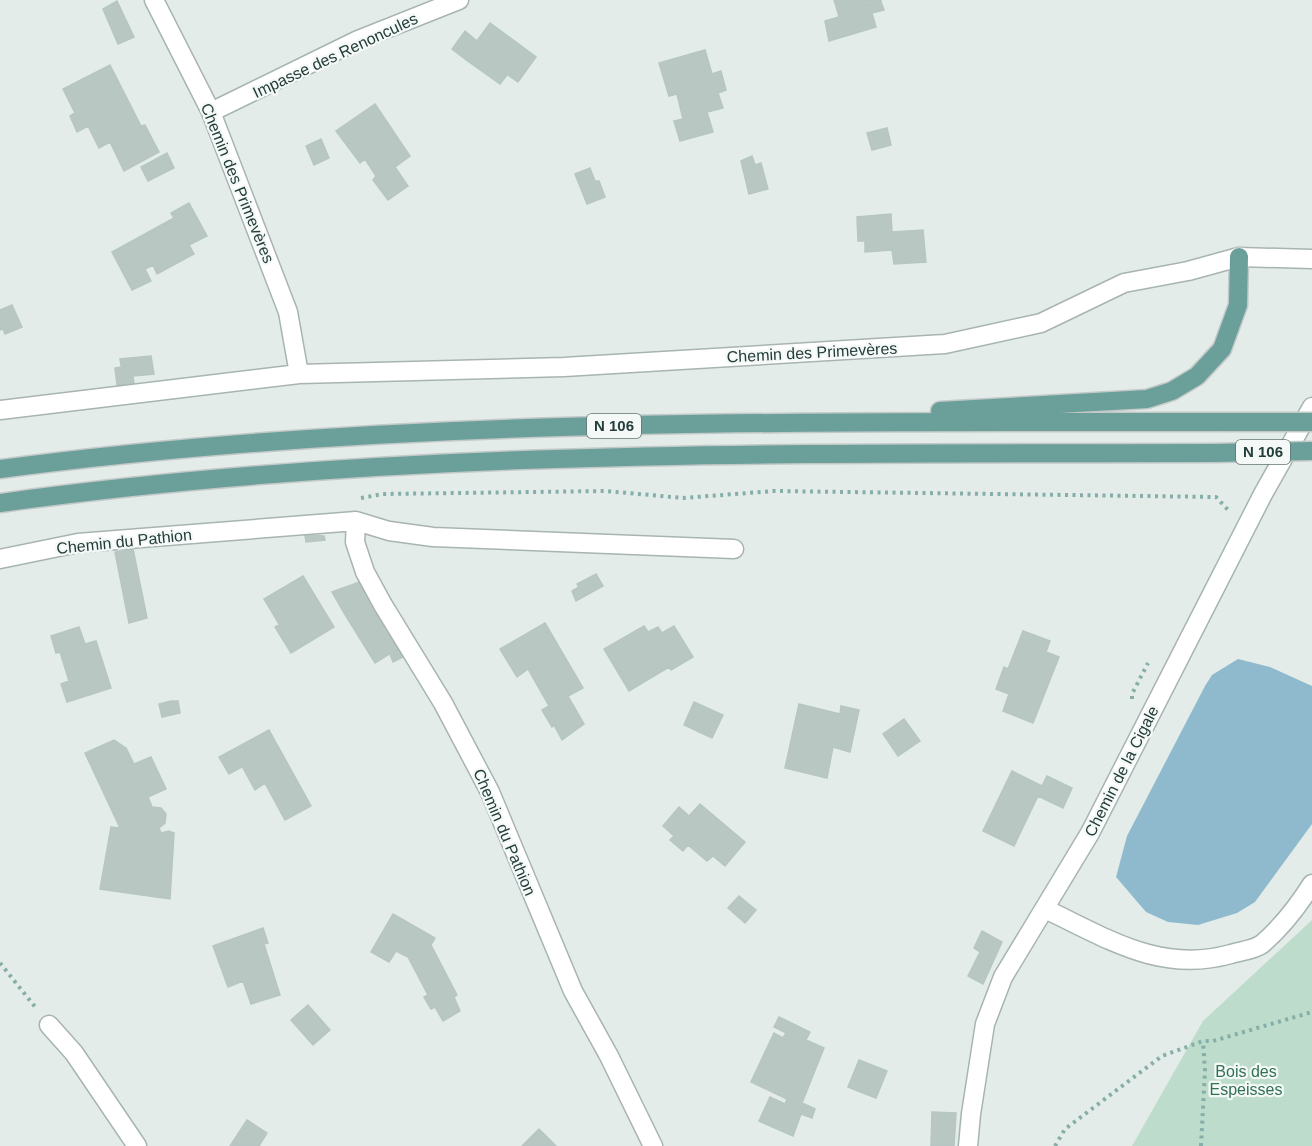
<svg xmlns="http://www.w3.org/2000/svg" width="1312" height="1146" font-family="Arial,sans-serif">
<rect width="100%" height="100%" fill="#e4ecea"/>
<path fill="#bedccb" d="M 1312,920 L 1312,1146 L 1132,1146 L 1203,1021 Z"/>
<path fill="#8fbace" d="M 1238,659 L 1270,667 L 1312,686 L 1312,824 L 1255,902 L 1237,913 L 1198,925 L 1168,922 L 1146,912 L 1116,877 L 1127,836 L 1205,686 L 1212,675 Z"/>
<path fill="#b9c7c3" stroke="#b6c6c2" stroke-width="1.5" d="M 834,0 L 881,0 L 881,2 L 838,13 Z
M 117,1 L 134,37 L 118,44 L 103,9 Z
M 881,2 L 884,10 L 872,13 L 876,27 L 829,41 L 825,21 L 839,17 L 838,13 Z
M 490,23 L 536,57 L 518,82 L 471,49 L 465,59 L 452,49 L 465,31 L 477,41 Z
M 471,49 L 507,75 L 500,84 L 465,59 Z
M 705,50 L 712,74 L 721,71 L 726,90 L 718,93 L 723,108 L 707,112 L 713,132 L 680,141 L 674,121 L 683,119 L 677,94 L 669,96 L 659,63 Z
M 110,65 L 141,126 L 145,125 L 159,152 L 124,171 L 110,142 L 99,148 L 88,126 L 77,132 L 70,116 L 75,113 L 63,89 Z
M 375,104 L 410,156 L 395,167 L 408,186 L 388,200 L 373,180 L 376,176 L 365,159 L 360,163 L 336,131 Z
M 887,128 L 891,145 L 872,150 L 867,133 Z
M 321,139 L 329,158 L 314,165 L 306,146 Z
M 167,153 L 174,168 L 148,181 L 141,167 Z
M 752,156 L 755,165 L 761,163 L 768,189 L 749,194 L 741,161 Z
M 590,168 L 595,181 L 599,181 L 605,197 L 587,204 L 575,174 Z
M 189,203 L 207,236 L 189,245 L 194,254 L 157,274 L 153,265 L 145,269 L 151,281 L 132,290 L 112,252 L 174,218 L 171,213 Z
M 891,214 L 892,232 L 923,230 L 926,262 L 894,264 L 892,250 L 865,252 L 865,241 L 858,241 L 857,217 Z
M 12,305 L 22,327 L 5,334 L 3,329 L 0,330 L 0,310 Z
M 151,356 L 154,374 L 123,377 L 120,359 Z
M 121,367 L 123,377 L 133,377 L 134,383 L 117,385 L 115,368 Z
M 305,535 L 324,536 L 325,540 L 306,542 Z
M 133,549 L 147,618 L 129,623 L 115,552 Z
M 596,574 L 603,586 L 576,601 L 572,591 L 579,587 L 577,584 Z
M 303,576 L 334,627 L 291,653 L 275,627 L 290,618 L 274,593 Z
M 360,582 L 370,597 L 344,613 L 332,592 Z
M 274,593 L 290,618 L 279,624 L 264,599 Z
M 370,597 L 399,648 L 375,663 L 344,613 Z
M 545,623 L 583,688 L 568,696 L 584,724 L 562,740 L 554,725 L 552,727 L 542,710 L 549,706 L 528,669 L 517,677 L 500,649 Z
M 644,626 L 648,632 L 658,627 L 662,633 L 674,626 L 693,657 L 671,670 L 669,667 L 629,691 L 604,649 Z
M 79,627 L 85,644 L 96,641 L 111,688 L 67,702 L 61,684 L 69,681 L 60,652 L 56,653 L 51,636 Z
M 1023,631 L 1050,641 L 1046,652 L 1059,657 L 1033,723 L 1003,711 L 1009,694 L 996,689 L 1004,667 L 1008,669 Z
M 399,648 L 403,657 L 393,662 L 390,654 Z
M 171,701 L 178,701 L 180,713 L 162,717 L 159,704 Z
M 694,702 L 723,715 L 712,738 L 684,725 Z
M 799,704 L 840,714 L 841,706 L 859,710 L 850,752 L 833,747 L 827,778 L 785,768 Z
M 904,719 L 920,741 L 898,756 L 883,734 Z
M 269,730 L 311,806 L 285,820 L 253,761 L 229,774 L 219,757 Z
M 114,740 L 126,748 L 134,764 L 151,757 L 166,789 L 148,797 L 152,807 L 161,808 L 166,814 L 165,823 L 159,828 L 161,833 L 169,831 L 174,833 L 170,899 L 100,889 L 111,827 L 120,828 L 85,753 Z
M 253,761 L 265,783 L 255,790 L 242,766 Z
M 1012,771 L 1042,786 L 1047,776 L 1072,788 L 1063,808 L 1038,796 L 1014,846 L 983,831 Z
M 700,804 L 745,842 L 725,866 L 713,856 L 707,861 L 688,845 L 683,851 L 670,840 L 674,836 L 663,826 L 679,807 L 689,816 Z
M 739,896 L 756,910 L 745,923 L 728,908 Z
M 393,914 L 435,938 L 431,945 L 457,995 L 454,997 L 460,1011 L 443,1021 L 435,1007 L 431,1009 L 424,997 L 428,995 L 408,957 L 396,951 L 389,962 L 371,952 Z
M 263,928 L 268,943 L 264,944 L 280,995 L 251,1004 L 243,981 L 228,987 L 213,946 Z
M 982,931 L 1002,942 L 983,984 L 968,976 L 980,952 L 974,948 Z
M 308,1005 L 330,1030 L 313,1045 L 291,1020 Z
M 779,1017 L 810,1032 L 806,1040 L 824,1048 L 802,1103 L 815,1109 L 812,1118 L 801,1114 L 793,1136 L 759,1121 L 770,1097 L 785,1104 L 787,1099 L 751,1082 L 774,1033 L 783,1038 L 786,1033 L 774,1027 Z
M 859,1060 L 887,1071 L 876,1098 L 848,1087 Z
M 932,1112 L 956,1113 L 954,1146 L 931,1146 Z
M 247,1120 L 267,1133 L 259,1146 L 230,1146 Z
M 539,1129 L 556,1146 L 522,1146 Z"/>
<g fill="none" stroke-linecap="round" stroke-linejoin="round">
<defs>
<path id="minor" d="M 154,0 L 211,112 L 288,312 L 299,374
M 211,112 L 358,40 L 459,0
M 0,410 L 299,374 L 564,367 L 945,344 L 1041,323 L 1124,283 L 1188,271 L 1239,257 L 1312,259
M 356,521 L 355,542 L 365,572 L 383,605 L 443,703 L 490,792 L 573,991 L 609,1056 L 653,1146
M 0,559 L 78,543 L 356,521 L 389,531 L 433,537 L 734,549
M 1045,909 C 1107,938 1160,974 1231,954 C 1240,951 1254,950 1262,944 C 1282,927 1298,906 1312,884
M 49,1025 L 74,1053 L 137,1146
M 968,1146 L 971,1114 L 985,1024 L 1003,977 L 1090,833 L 1263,494 L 1312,407"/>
<path id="primary" d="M 940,411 L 1147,399 L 1172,391 L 1197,376 L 1222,349 L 1238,305 L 1239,257
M 0,469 C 408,415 819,423 1229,422
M 0,503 C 403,447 810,454 1215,453"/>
</defs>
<use href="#minor" stroke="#a7b4b2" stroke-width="21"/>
<use href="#primary" stroke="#c2c9c8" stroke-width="21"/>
<path stroke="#86aea8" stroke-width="4" stroke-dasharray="3 4.5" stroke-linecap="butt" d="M 361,498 L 383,494 L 606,491 L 683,498 L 774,491 L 1216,497 L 1229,511
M 1132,699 L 1132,694 L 1148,663
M 0,963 L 36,1008
M 1055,1146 L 1065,1129 L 1162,1056 L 1203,1041 L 1213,1041 L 1312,1012
M 1201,1146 L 1205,1071 L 1203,1041"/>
<use href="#minor" stroke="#fff" stroke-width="18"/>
<use href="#primary" stroke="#6b9f9a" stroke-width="18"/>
<defs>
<path id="primary-bridge" d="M 1229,422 L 1312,422
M 1215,453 L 1312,451"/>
</defs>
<use href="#primary-bridge" stroke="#c2c9c8" stroke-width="21" stroke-linecap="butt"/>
<use href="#primary-bridge" stroke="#6b9f9a" stroke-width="18"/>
</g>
<g text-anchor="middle" stroke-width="4.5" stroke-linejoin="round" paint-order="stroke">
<g fill="#f4f9f7" stroke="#627573" stroke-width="1.5">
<rect x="587" y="414" width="54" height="24" rx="4.5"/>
<rect x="1236" y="440" width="54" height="24" rx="4.5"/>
</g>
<g font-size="15" font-weight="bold" fill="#243d3a">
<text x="614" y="431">N 106</text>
<text x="1263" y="457">N 106</text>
</g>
<g font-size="16" fill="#243d3a" stroke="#f4f9f7">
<text transform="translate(335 55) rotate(-25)" y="6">Impasse des Renoncules</text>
<text transform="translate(238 183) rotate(68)" y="6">Chemin des Primevères</text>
<text transform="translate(812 352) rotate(-3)" y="6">Chemin des Primevères</text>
<text transform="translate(124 541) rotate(-6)" y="6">Chemin du Pathion</text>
<text transform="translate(1121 771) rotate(-63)" y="6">Chemin de la Cigale</text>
<text transform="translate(505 832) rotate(67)" y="6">Chemin du Pathion</text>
</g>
<g font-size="16" fill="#317154" stroke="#f4f9f7">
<text x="1246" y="1077">Bois des<tspan x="1246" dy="18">Espeisses</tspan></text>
</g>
</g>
</svg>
